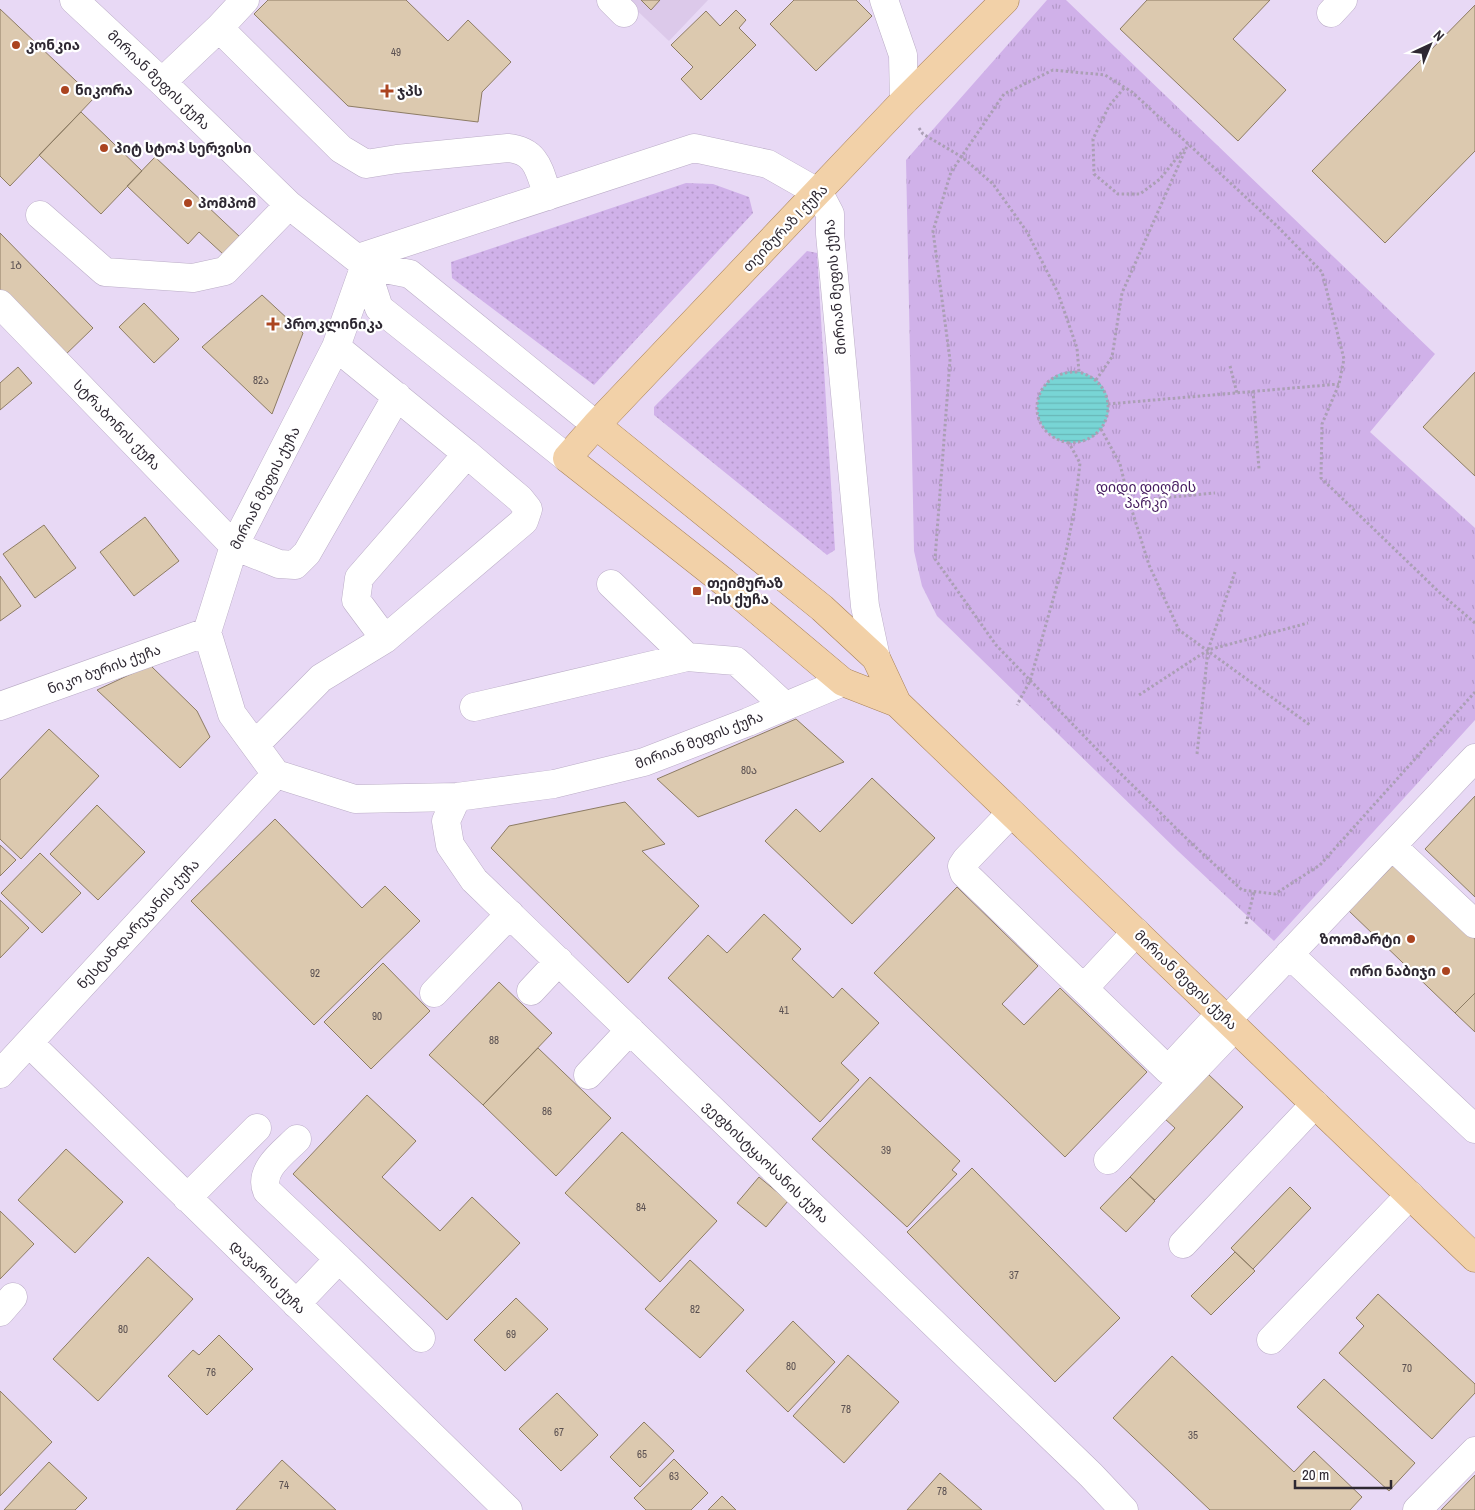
<svg xmlns="http://www.w3.org/2000/svg" width="1475" height="1510" font-family="'Archivo Narrow','Noto Sans Georgian',sans-serif">
<defs>
<pattern id="grass-dots" width="8" height="8" patternUnits="userSpaceOnUse" patternTransform="scale(1.25)"><rect width="8" height="8" fill="#d0b1e9"/><path d="M2 2h.1M6 6h.1" fill="none" stroke="#b398c8" stroke-width="1.8" stroke-linecap="round"/></pattern>
<pattern id="park-tufts" width="24" height="20" patternUnits="userSpaceOnUse" patternTransform="scale(1.25)"><rect width="24" height="20" fill="#d0b1e9"/><path d="M3 7l-1-3M5 7V3M7 7l1-3M15 17l-1-3M17 17v-4M19 17l1-3" fill="none" stroke="#b398c8"/></pattern>
<pattern id="water-rules" width="6" height="5" patternUnits="userSpaceOnUse" patternTransform="scale(1.25)"><rect width="6" height="5" fill="#78d5d5"/><path d="M0 2.5h6" fill="none" stroke="#68b7b7"/></pattern>
</defs>
<rect width="100%" height="100%" fill="#e8d9f5"/>
<path fill="#dcc9ea" d="M 626,0 L 708,0 L 669,41 Z"/>
<path fill="url(#grass-dots)" d="M 686,183 L 713,184 L 749,197 L 753,213 L 594,385 L 452,278 L 451,262 Z
M 807,251 L 817,253 L 835,550 L 827,555 L 654,415 L 654,407 Z"/>
<path fill="url(#park-tufts)" d="M 1047,0 L 1066,0 L 1435,354 L 1370,432 L 1475,528 L 1475,720 L 1274,941 L 1178,851 L 937,616 L 922,586 L 914,551 L 906,160 Z"/>
<path fill="url(#water-rules)" d="M1037 407a36 36 0 1 1 72 0a36 36 0 1 1-72 0Z"/>
<path fill="#dcc9af" stroke="#8d7c64" d="M 268,0 L 406,0 L 448,41 L 468,20 L 511,62 L 482,92 L 478,122 L 348,106 L 254,14 Z
M 641,0 L 660,0 L 651,10 Z
M 794,0 L 856,0 L 872,16 L 816,71 L 770,24 Z
M 1147,0 L 1270,0 L 1233,39 L 1286,90 L 1238,141 L 1120,29 Z
M 1475,5 L 1475,151 L 1385,243 L 1312,171 Z
M 0,9 L 94,98 L 10,186 L 0,176 Z
M 736,10 L 746,20 L 739,28 L 756,45 L 701,100 L 681,79 L 693,67 L 671,45 L 706,11 L 720,26 Z
M 81,112 L 142,171 L 101,214 L 39,155 Z
M 155,157 L 240,237 L 223,254 L 199,232 L 188,244 L 127,186 Z
M 0,233 L 93,328 L 61,359 L 0,297 Z
M 262,295 L 303,333 L 272,414 L 202,347 Z
M 144,303 L 179,339 L 154,363 L 119,327 Z
M 18,367 L 32,383 L 0,410 L 0,383 Z
M 1475,372 L 1475,476 L 1423,427 Z
M 145,517 L 179,561 L 134,596 L 100,552 Z
M 44,525 L 76,568 L 35,598 L 3,554 Z
M 0,576 L 21,606 L 0,621 Z
M 150,665 L 197,711 L 210,737 L 180,768 L 97,690 Z
M 796,719 L 844,762 L 698,817 L 657,779 Z
M 49,729 L 99,776 L 21,859 L 0,839 L 0,780 Z
M 872,778 L 935,838 L 852,924 L 765,841 L 796,809 L 820,832 Z
M 1475,796 L 1475,897 L 1425,849 Z
M 625,802 L 665,844 L 642,851 L 699,906 L 628,983 L 491,848 L 509,826 Z
M 97,805 L 145,852 L 98,900 L 50,854 Z
M 275,819 L 362,908 L 385,886 L 420,921 L 314,1025 L 191,901 Z
M 0,845 L 16,860 L 0,876 Z
M 40,853 L 81,893 L 42,933 L 1,893 Z
M 1395,863 L 1475,939 L 1475,993 L 1455,1013 L 1349,911 Z
M 957,887 L 1038,966 L 1002,1004 L 1024,1025 L 1060,988 L 1147,1072 L 1065,1157 L 874,973 Z
M 0,900 L 29,928 L 0,958 Z
M 764,914 L 801,949 L 792,959 L 833,998 L 842,988 L 879,1023 L 841,1063 L 859,1080 L 820,1122 L 668,978 L 708,935 L 727,953 Z
M 383,963 L 430,1011 L 371,1069 L 324,1022 Z
M 499,982 L 552,1033 L 483,1105 L 429,1055 Z
M 1475,993 L 1475,1032 L 1455,1013 Z
M 538,1048 L 611,1118 L 556,1176 L 483,1105 Z
M 1208,1074 L 1243,1107 L 1155,1200 L 1130,1177 L 1175,1128 L 1165,1119 Z
M 870,1077 L 960,1161 L 952,1170 L 957,1174 L 907,1227 L 812,1139 Z
M 367,1095 L 416,1141 L 382,1177 L 440,1231 L 472,1197 L 520,1243 L 447,1320 L 293,1174 Z
M 622,1132 L 717,1221 L 660,1282 L 565,1193 Z
M 66,1149 L 123,1202 L 75,1253 L 18,1200 Z
M 972,1168 L 1120,1318 L 1055,1382 L 907,1232 Z
M 759,1177 L 788,1201 L 766,1227 L 737,1203 Z
M 1130,1177 L 1155,1201 L 1126,1232 L 1100,1208 Z
M 1290,1187 L 1311,1208 L 1253,1269 L 1231,1248 Z
M 0,1211 L 34,1244 L 0,1279 Z
M 1235,1252 L 1255,1271 L 1211,1315 L 1191,1296 Z
M 148,1257 L 193,1299 L 98,1401 L 53,1359 Z
M 690,1260 L 744,1310 L 700,1358 L 645,1309 Z
M 1378,1294 L 1475,1384 L 1475,1393 L 1432,1439 L 1339,1353 L 1364,1326 L 1356,1318 Z
M 516,1298 L 548,1329 L 505,1371 L 474,1340 Z
M 793,1321 L 835,1362 L 788,1412 L 746,1371 Z
M 219,1335 L 253,1369 L 207,1415 L 168,1376 L 193,1350 L 199,1355 Z
M 848,1355 L 899,1402 L 844,1463 L 793,1416 Z
M 1172,1356 L 1294,1472 L 1314,1451 L 1362,1497 L 1350,1510 L 1210,1510 L 1113,1418 Z
M 1324,1379 L 1415,1463 L 1389,1491 L 1297,1407 Z
M 0,1391 L 52,1442 L 0,1496 Z
M 557,1393 L 598,1435 L 561,1471 L 519,1429 Z
M 644,1422 L 674,1451 L 640,1487 L 610,1457 Z
M 674,1459 L 708,1493 L 691,1510 L 646,1510 L 634,1498 Z
M 282,1460 L 336,1510 L 236,1510 Z
M 49,1462 L 87,1498 L 75,1510 L 4,1510 Z
M 940,1473 L 982,1510 L 907,1510 Z
M 1475,1475 L 1475,1510 L 1441,1510 Z
M 722,1496 L 736,1510 L 708,1510 Z"/>
<g fill="none" stroke-linecap="round" stroke-linejoin="round">
<defs>
<path id="minor" d="M 74,0 L 162,82 L 289,205 L 365,265 L 379,308 L 567,458
M 611,0 L 624,13
M 884,0 L 903,55 L 904,101
M 1331,13 L 1343,0
M 219,28 L 245,0
M 162,82 L 219,28 L 341,149 L 366,164 L 397,159 L 508,148 C 538,151 539,171 548,196
M 40,215 L 105,272 L 193,278 L 225,271 L 289,205
M 358,258 L 694,148 L 768,164 L 819,193 L 830,214 L 830,234 L 865,606 L 876,658
M 365,265 L 336,347 L 234,546 L 207,632 L 232,714 L 276,774 L 355,799 L 457,797 L 554,784 L 644,762 L 748,722 L 843,682
M 365,265 L 410,274 L 596,425
M 0,304 L 234,546 L 279,564 L 295,565 L 307,553 L 397,396
M 611,584 L 687,657
M 385,639 L 524,521 L 528,509 L 520,499 L 467,454
M 0,706 L 207,632
M 474,707 L 687,657 L 736,661 L 785,706
M 255,745 L 321,678 L 385,639 L 356,600 L 359,578 L 467,454 L 336,347
M 457,797 L 446,821 L 450,845 L 474,880 L 1091,1475 L 1124,1510
M 1011,813 L 966,860 L 962,866 L 964,873 L 1168,1070 L 1221,1013
M 1392,846 L 1475,924
M 1289,954 L 1475,1129
M 1084,988 L 1136,932
M 531,991 L 559,961
M 434,993 L 510,914
M 1227,1020 L 1475,758
M 29,1043 L 508,1510
M 0,1074 L 276,774
M 588,1075 L 630,1030
M 297,1139 C 284,1152 258,1170 267,1191 L 339,1259
M 1108,1160 L 1235,1027
M 187,1198 L 257,1128
M 1183,1244 L 1315,1104
M 296,1304 L 339,1259 L 421,1338
M 0,1312 L 13,1297
M 1271,1340 L 1410,1195
M 1417,1510 L 1475,1451"/>
<path id="major" d="M 596,425 L 822,608 L 876,658 L 897,703 L 1475,1258
M 897,703 L 843,682 L 724,582 L 567,458 L 596,425 L 904,101 L 1005,0"/>
</defs>
<use href="#minor" stroke="#bbadc7" stroke-width="29"/>
<use href="#major" stroke="#a88259" stroke-width="29"/>
<path stroke="#ab9fb5" stroke-width="3" stroke-dasharray="2.5 2.5" stroke-linecap="butt" d="M 1124,88 L 1109,106 L 1093,139 L 1094,174 L 1118,194 L 1140,194 L 1160,179 L 1184,149
M 919,128 L 923,134 L 962,157 L 993,184 L 1027,232 L 1058,293 L 1077,348 L 1079,372 C 1123,384 1115,443 1069,443 L 1080,463 L 1075,507 L 1065,557 L 1030,681 L 1017,705
M 1230,366 L 1237,393
M 1096,380 L 1112,357 L 1122,293 L 1188,144
M 1253,391 L 1259,469
M 1108,404 L 1339,384
M 1101,429 L 1120,464 L 1129,501 L 1149,565 L 1179,630 L 1310,725
M 1069,443 C 1021,434 1029,369 1079,372
M 1129,501 L 1215,493
M 1475,623 L 1440,593 L 1321,478 L 1322,424 L 1339,384 L 1344,359 L 1322,272 L 1277,226 L 1132,92 L 1105,75 L 1053,70 L 1004,94 L 951,172 L 933,231 L 950,360 L 935,559 L 996,645 L 1115,768 L 1188,840 L 1242,890 L 1275,894 L 1320,865 L 1475,692
M 1139,695 L 1208,650 L 1308,623
M 1197,754 L 1208,650 L 1235,572
M 1246,924 L 1254,892"/>
<use href="#minor" stroke="#fff" stroke-width="28"/>
<use href="#major" stroke="#f2d1a8" stroke-width="28"/>
</g>
<g fill="#ab4420" stroke="#fff" stroke-width="2">
<circle cx="16" cy="45" r="5"/>
<circle cx="65" cy="90" r="5"/>
<path d="M384.5 83.5h5v5h5v5h-5v5h-5v-5h-5v-5h5z"/>
<circle cx="104" cy="148" r="5"/>
<circle cx="188" cy="203" r="5"/>
<path d="M270.5 316.5h5v5h5v5h-5v5h-5v-5h-5v-5h5z"/>
<rect x="692" y="586" width="10" height="10" rx="2.5"/>
<circle cx="1411" cy="939" r="5"/>
<circle cx="1446" cy="971" r="5"/>
</g>
<g text-anchor="middle" stroke-width="4.5" stroke-linejoin="round" paint-order="stroke">
<g font-size="11" fill="#5a5051">
<text x="396" y="56">49</text>
<text x="16" y="269">1ბ</text>
<text x="261" y="384">82ა</text>
<text x="749" y="774">80ა</text>
<text x="315" y="977">92</text>
<text x="784" y="1014">41</text>
<text x="377" y="1020">90</text>
<text x="494" y="1044">88</text>
<text x="547" y="1115">86</text>
<text x="886" y="1154">39</text>
<text x="641" y="1211">84</text>
<text x="1014" y="1279">37</text>
<text x="695" y="1313">82</text>
<text x="123" y="1333">80</text>
<text x="511" y="1338">69</text>
<text x="791" y="1370">80</text>
<text x="1407" y="1372">70</text>
<text x="211" y="1376">76</text>
<text x="846" y="1413">78</text>
<text x="559" y="1436">67</text>
<text x="1193" y="1439">35</text>
<text x="642" y="1458">65</text>
<text x="674" y="1480">63</text>
<text x="284" y="1489">74</text>
<text x="942" y="1495">78</text>
</g>
<g font-size="14" font-weight="bold" fill="#2e2832" stroke="#fff" text-anchor="start">
<text x="26" y="50">კონკია</text>
<text x="75" y="95">ნიკორა</text>
<text x="397" y="96">ჯპს</text>
<text x="114" y="153">პიტ სტოპ სერვისი</text>
<text x="198" y="208">პომპომ</text>
<text x="284" y="329">პროკლინიკა</text>
<text x="707" y="588">თეიმურაზ<tspan x="707" dy="16">I-ის ქუჩა</tspan></text>
<text x="1401" y="944" text-anchor="end">ზოომარტი</text>
<text x="1436" y="976" text-anchor="end">ორი ნაბიჯი</text>
</g>
<g font-size="14" fill="#2e2832" stroke="#fff">
<text transform="translate(159 80) rotate(44)" y="5">მირიან მეფის ქუჩა</text>
<text transform="translate(785 228) rotate(-46)" y="5">თეიმურაზ I ქუჩა</text>
<text transform="translate(835 287) rotate(-95)" y="5">მირიან მეფის ქუჩა</text>
<text transform="translate(117 425) rotate(46)" y="5">სტრაბონის ქუჩა</text>
<text transform="translate(265 488) rotate(-63)" y="5">მირიან მეფის ქუჩა</text>
<text transform="translate(104 669) rotate(-20)" y="5">ნიკო ბურის ქუჩა</text>
<text transform="translate(699 740) rotate(-21)" y="5">მირიან მეფის ქუჩა</text>
<text transform="translate(138 924) rotate(-47)" y="5">ნესტან-დარეჯანის ქუჩა</text>
<text transform="translate(1186 980) rotate(44)" y="5">მირიან მეფის ქუჩა</text>
<text transform="translate(766 1162) rotate(44)" y="5">ვეფხისტყაოსანის ქუჩა</text>
<text transform="translate(268 1277) rotate(44)" y="5">დავარის ქუჩა</text>
</g>
<g font-size="14" fill="#451b5f" stroke="#fff">
<text x="1146" y="492">დიდი დიღმის<tspan x="1146" dy="16">პარკი</tspan></text>
</g>
</g>
<g transform="translate(1430 45) rotate(44)" stroke="#ffffff" stroke-width="4" paint-order="stroke">
<path d="M0-4L9 19L0 12L-9 19Z" fill="#2e2832"/>
<text y="-8" font-size="14" font-weight="bold" text-anchor="middle" fill="#2e2832">N</text>
</g>
<path d="M1295 1480v8h96v-8" fill="none" stroke="#2e2832" stroke-width="2.5"/>
<text x="1302" y="1480" font-size="15" fill="#2e2832" stroke="#ffffff" stroke-width="4" paint-order="stroke">20 m</text>
</svg>
